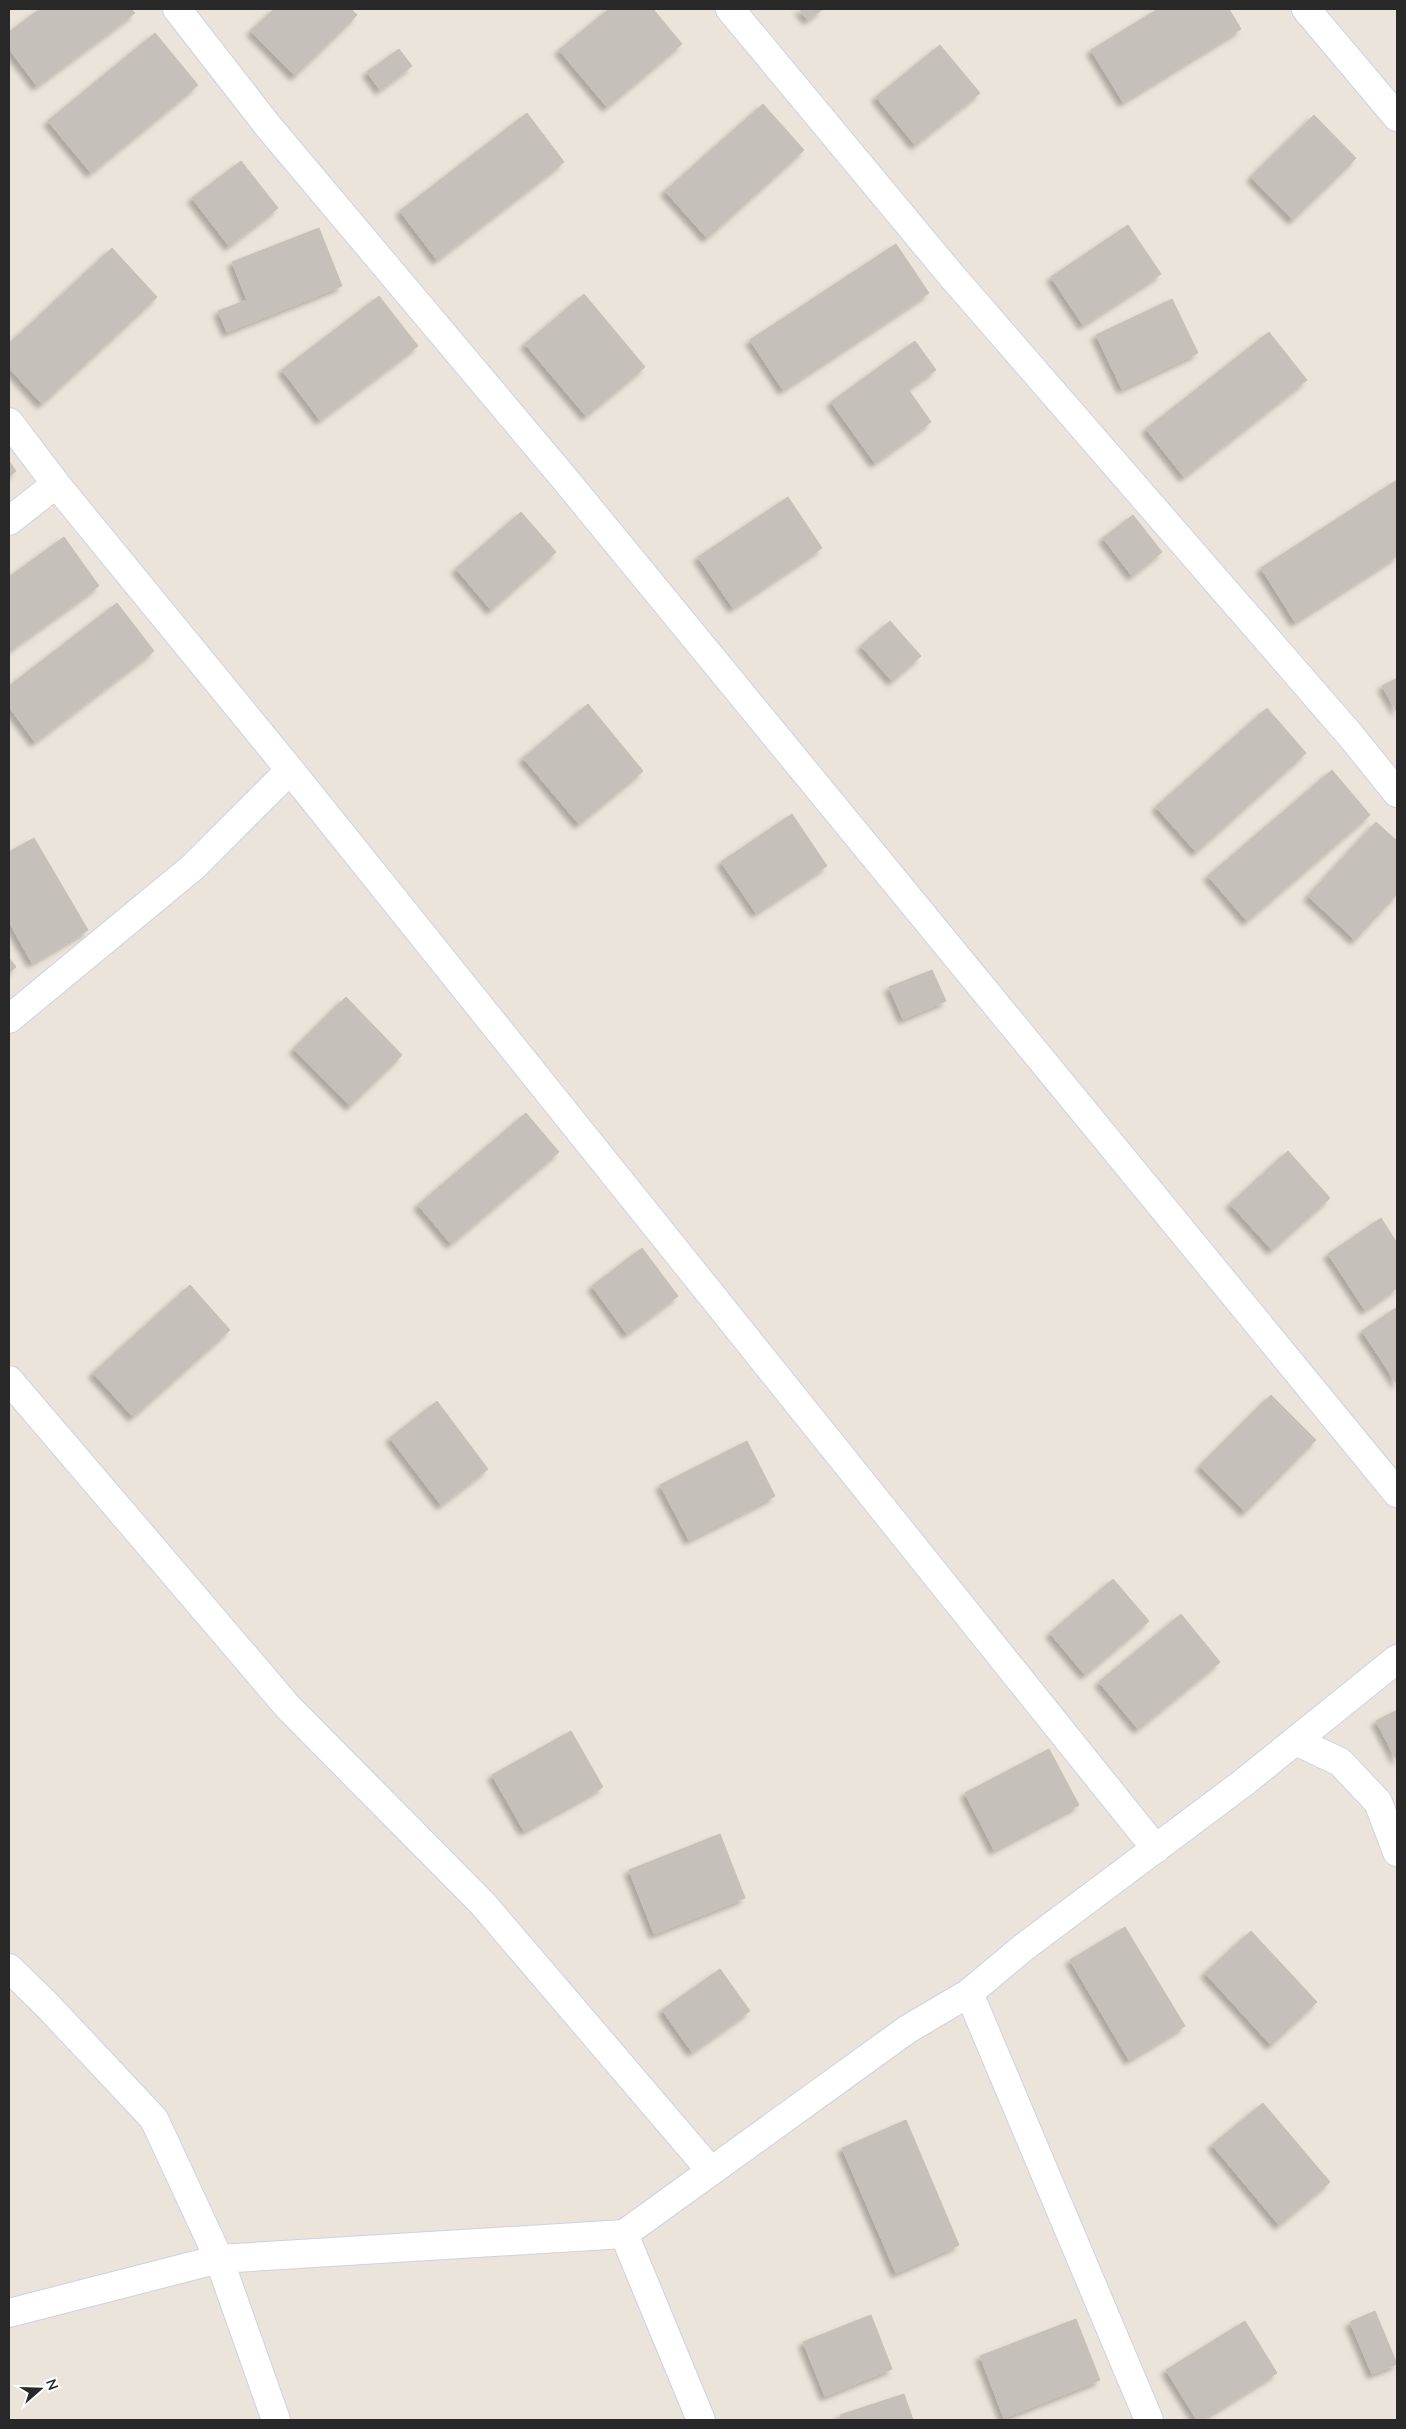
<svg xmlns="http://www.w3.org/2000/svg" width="1406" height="2429" font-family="Mulish,sans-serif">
<defs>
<filter id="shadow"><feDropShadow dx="-4.5" dy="4.5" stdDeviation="2.5" flood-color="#0004"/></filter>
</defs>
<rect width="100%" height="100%" fill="#eae4da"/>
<path fill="#c5c1ba" stroke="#c5c0b4" filter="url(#shadow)" d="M 40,9 L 131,9 L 135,13 L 37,86 L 9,49 L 9,32 Z
M 274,9 L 351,9 L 357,15 L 295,76 L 251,31 Z
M 609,9 L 653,9 L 682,44 L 607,107 L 559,50 Z
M 799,9 L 823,9 L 808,20 Z
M 1158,9 L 1229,9 L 1241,29 L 1123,102 L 1091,50 Z
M 155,33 L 198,85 L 91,173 L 48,121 Z
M 940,45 L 980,93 L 915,145 L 876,97 Z
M 399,49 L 412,66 L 380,90 L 367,72 Z
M 763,104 L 804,150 L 707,238 L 665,191 Z
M 527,113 L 564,162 L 437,260 L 400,211 Z
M 1314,115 L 1356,158 L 1293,220 L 1251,177 Z
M 241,161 L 278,208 L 229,246 L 192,198 Z
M 1128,225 L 1161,274 L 1083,325 L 1051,277 Z
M 319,228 L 342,286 L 227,332 L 218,311 L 247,300 L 232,262 Z
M 896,244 L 929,293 L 783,390 L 750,340 Z
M 112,248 L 157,297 L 42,404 L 9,368 L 9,344 Z
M 584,294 L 645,367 L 586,416 L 525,344 Z
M 379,296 L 418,346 L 320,420 L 282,370 Z
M 1172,299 L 1198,353 L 1122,389 L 1096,335 Z
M 1269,332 L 1307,380 L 1184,477 L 1146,429 Z
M 915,341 L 936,370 L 908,389 L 931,422 L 875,463 L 831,402 Z
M 9,461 L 16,471 L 9,477 Z
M 1397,480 L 1397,556 L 1295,622 L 1261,568 Z
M 788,497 L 822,548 L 733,608 L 698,557 Z
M 521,512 L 556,552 L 491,610 L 456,569 Z
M 1133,515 L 1162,552 L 1132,576 L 1103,538 Z
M 64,537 L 99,586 L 9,651 L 9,577 Z
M 117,603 L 154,651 L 35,742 L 9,707 L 9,686 Z
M 890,621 L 921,656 L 892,681 L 861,646 Z
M 1397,678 L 1397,712 L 1382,686 Z
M 588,704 L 643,771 L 579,824 L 523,758 Z
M 1267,708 L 1306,753 L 1196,852 L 1156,807 Z
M 1332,770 L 1370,815 L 1247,921 L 1208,876 Z
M 792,814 L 827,866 L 756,913 L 721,862 Z
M 1376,822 L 1397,841 L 1397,894 L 1355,940 L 1308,896 Z
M 34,838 L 88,930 L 32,963 L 9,922 L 9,852 Z
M 9,958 L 16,967 L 9,973 Z
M 932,970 L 946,1001 L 903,1019 L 889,987 Z
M 346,997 L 402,1055 L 350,1106 L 294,1049 Z
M 526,1113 L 559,1152 L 451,1244 L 418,1205 Z
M 1288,1151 L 1330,1198 L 1272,1250 L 1230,1204 Z
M 1381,1218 L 1397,1243 L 1397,1288 L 1365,1310 L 1328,1254 Z
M 642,1248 L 678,1296 L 627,1334 L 592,1286 Z
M 190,1285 L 230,1330 L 133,1417 L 93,1373 Z
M 1397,1307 L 1397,1384 L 1362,1331 Z
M 1271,1395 L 1316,1440 L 1245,1512 L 1200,1466 Z
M 437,1401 L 488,1469 L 441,1505 L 390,1438 Z
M 747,1441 L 775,1496 L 689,1540 L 660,1485 Z
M 1113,1579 L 1149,1621 L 1085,1675 L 1050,1633 Z
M 1181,1614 L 1220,1662 L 1138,1729 L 1099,1682 Z
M 1397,1710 L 1397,1761 L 1376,1721 Z
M 571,1731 L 603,1787 L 524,1831 L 492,1775 Z
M 1049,1749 L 1079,1805 L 994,1850 L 965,1793 Z
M 720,1834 L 745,1898 L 654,1934 L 629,1870 Z
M 1125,1927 L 1185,2026 L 1129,2060 L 1070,1960 Z
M 1251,1931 L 1317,2002 L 1271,2045 L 1205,1973 Z
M 720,1969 L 750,2011 L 692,2052 L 662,2010 Z
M 1263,2103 L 1330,2182 L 1279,2225 L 1212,2145 Z
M 906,2120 L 959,2245 L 896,2273 L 842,2148 Z
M 1375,2311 L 1397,2364 L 1372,2374 L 1350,2322 Z
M 871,2315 L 892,2369 L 825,2396 L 803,2342 Z
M 1076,2319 L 1100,2380 L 1004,2418 L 980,2356 Z
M 1245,2321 L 1277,2373 L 1201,2420 L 1197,2420 L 1166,2370 Z
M 904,2394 L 913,2420 L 841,2420 L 840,2415 Z"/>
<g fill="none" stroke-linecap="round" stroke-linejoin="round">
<defs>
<path id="street" d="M 177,9 L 268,126 L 564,478 L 1397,1493
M 730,9 L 951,275 L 1351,736 L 1397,793
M 1306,9 L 1397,117
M 9,422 L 56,484 L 290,770 L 1156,1849
M 9,521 L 56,484
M 9,1019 L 193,867 L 290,770
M 9,1380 L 288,1707 L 483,1904 L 711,2171
M 1296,1741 L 1340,1762 L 1378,1802 L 1397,1852
M 9,1968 L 46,2004 L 154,2119 L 219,2259 L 276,2420
M 969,1993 L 1149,2420
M 624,2234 L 701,2420
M 9,2313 L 219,2259 L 624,2234 L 908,2029 L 969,1993 L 1024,1947 L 1243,1783 L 1397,1659"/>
</defs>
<use href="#street" stroke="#cfd1e0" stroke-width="30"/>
<use href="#street" stroke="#fff" stroke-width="28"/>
</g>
<rect width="1406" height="2429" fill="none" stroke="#282828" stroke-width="20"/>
<g transform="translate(40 2389) rotate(70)" stroke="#ffffff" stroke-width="4" paint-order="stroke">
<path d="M0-4L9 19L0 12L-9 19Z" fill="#282828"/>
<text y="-8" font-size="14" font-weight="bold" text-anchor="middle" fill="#282828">N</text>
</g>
</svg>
